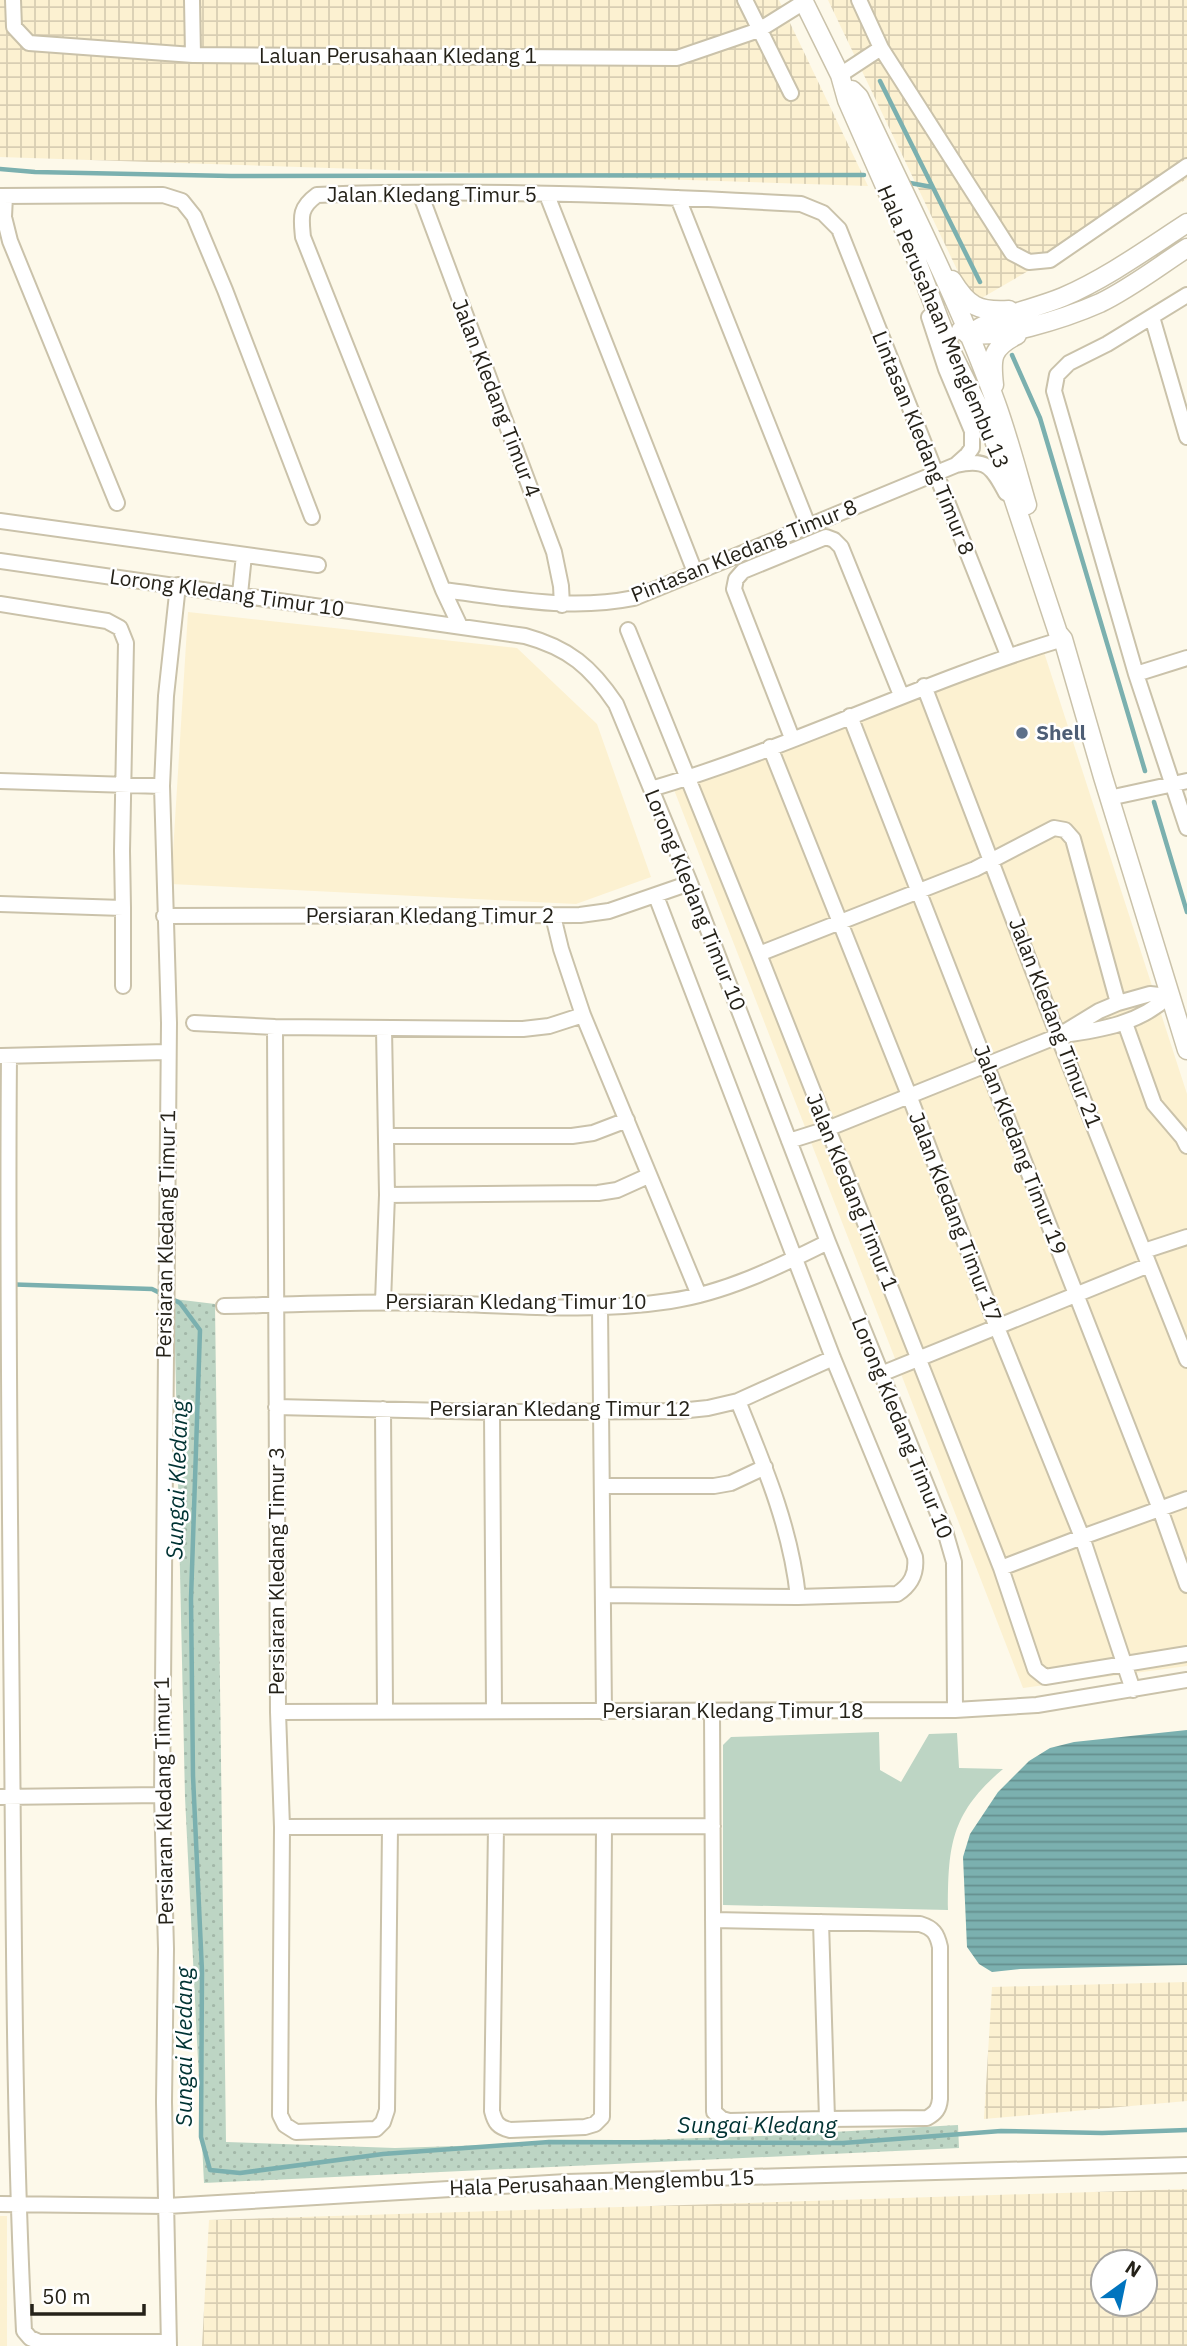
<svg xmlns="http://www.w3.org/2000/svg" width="1187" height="2346" font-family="'IBM Plex Sans',sans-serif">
<defs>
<pattern id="industrial-grid" width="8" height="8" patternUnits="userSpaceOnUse" patternTransform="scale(1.75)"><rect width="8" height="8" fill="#fcf1d1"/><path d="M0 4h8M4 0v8" fill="none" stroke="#d8ceb3"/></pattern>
<pattern id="grass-dots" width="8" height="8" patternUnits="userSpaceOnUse" patternTransform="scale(1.75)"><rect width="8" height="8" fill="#bdd5c4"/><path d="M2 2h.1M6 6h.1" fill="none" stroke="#a2b7a8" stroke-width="1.8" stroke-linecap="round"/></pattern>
<pattern id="water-rules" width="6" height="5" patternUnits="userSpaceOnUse" patternTransform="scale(1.75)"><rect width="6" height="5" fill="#7bb0af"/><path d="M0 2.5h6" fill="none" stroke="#658f8e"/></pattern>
</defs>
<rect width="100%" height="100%" fill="#fdf9ea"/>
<path fill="#fcf1d1" d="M 188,612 L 517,648 L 597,724 L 651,877 L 576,904 L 171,884 Z
M 1041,643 L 1187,1094 L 1187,1666 L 1023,1688 L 671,782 Z
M 0,2216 L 7,2216 L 7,2346 L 0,2346 Z"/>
<path fill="url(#industrial-grid)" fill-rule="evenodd" d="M 0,0 L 779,0 L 868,186 L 0,157 Z
M 828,0 L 1187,0 L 1187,179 L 973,303 Z
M 1187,1982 L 1187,2101 L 984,2119 L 992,1987 Z
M 1187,2189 L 1187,2346 L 202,2346 L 209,2220 ZM 1103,2262 L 1145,2262 L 1145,2304 L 1103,2304 Z"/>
<path fill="url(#grass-dots)" d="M 174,1299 L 215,1304 L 226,2142 L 395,2148 L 761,2136 L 958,2125 L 959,2148 L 204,2183 L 185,1797 Z"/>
<path fill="#bdd5c4" d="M 879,1732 L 880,1770 L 901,1782 L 929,1734 L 957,1733 L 959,1768 L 1003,1769 C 951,1813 948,1845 948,1910 L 723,1905 L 723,1745 L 731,1737 Z"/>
<path fill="url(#water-rules)" d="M 1187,1730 L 1187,1965 L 1020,1969 L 992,1972 L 979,1964 L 967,1947 L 963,1857 L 970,1834 L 998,1792 L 1029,1761 L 1050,1748 L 1074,1742 Z"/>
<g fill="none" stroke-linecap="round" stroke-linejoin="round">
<path stroke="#7bb0af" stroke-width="4.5" d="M 880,81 L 980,282
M 0,169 L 35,172 L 231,176 L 864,175
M 910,183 L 932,187
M 1012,355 L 1040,418 L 1145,771
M 1154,802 L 1187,912
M 0,1284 L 152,1289 L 162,1294
M 170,1298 L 180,1303 L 200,1330 L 191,1599 L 193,1776 L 202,1971 L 201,2137 L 210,2170 L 240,2173 L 383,2154 L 549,2142 L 843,2143 L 1001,2131 L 1102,2133 L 1187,2130"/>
<defs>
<path id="minor" d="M 13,0 L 14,27 L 29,43 L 193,55 L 677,58 L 759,30 L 804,2
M 192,0 L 193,55
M 745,0 L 791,93
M 859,0 L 881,48 L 1012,253 L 1029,262 L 1050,260 L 1187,166
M 840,75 L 881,48
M 420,193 L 554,552 L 561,586 L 562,605
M 547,195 L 695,572
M 0,196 L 163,195 L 182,201 L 194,216 L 225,290 L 312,517
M 5,196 L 4,217 L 10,241 L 117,503
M 678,198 L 808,525
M 1187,295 L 1107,344 L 1069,363 L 1057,375 L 1054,391 L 1136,674 L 1187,828
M 929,317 L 946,369 L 972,431 L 972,448 L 967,455 L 957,464
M 1152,317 L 1187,437
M 0,521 L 318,565
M 0,561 L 525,636 C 569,648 591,667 616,704 L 690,883 L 828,1242 L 945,1531 L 954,1562 L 955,1710
M 443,590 C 507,598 570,611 634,598 L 956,465 C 987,458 992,467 1006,493
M 240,594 L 244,555
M 0,604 L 107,621 L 120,628 L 126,643 L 122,851 L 123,908 L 0,904
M 460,626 L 443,590 L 303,237 C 301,217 299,208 317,195 C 478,189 640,195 801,204 L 823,213 L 839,229 L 1008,655
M 628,630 L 759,954 L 1001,1568 L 1035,1669 L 1045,1677 L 1187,1654
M 1136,674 L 1187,658
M 924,686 L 1058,1036 L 1187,1360
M 850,716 L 1160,1509 L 1187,1585
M 792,738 L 734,589 L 736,579 L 743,571 L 826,537 L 834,540 L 841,547 L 901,695
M 770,747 L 909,1095 L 996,1325 L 1082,1537 L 1133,1690
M 0,781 L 162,786
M 651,789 C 791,748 923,681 1063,639
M 1109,798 L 1187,781
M 164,916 L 580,915 L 609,911 L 690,883
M 553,916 L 561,949 L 583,1015 L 699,1295
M 759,954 L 975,869 L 1054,828 L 1065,830 L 1073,839 L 1118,1003
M 123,986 L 123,908
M 194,1023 L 275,1027 L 523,1029 L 549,1026 L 583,1015
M 1125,1023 L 1154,1104 L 1183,1138 L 1187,1146
M 275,1027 L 278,1712 L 282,1827 L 280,2115 L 285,2125 L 296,2132 L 376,2129 L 383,2122 L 387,2110 L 390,1827
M 1063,1035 C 1102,1030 1140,1023 1169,996
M 1,1056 L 167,1052
M 9,1056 C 7,1283 10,1509 12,1735 C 14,1934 14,2132 24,2331 L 30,2338 L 39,2342 L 169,2342
M 386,1136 L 572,1136 L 593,1133 L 627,1120
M 789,1141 L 827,1129 L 1058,1036 L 1099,1011 L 1118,1003 L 1150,994 L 1169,996
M 387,1195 L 598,1193 L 617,1190 L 648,1176
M 1144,1251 L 1187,1237
M 383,1302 L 387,1195 L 384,1029
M 224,1306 C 293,1305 362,1301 431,1303 C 509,1305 591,1313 670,1301 C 725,1293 778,1267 828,1242
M 600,1307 L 604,1712
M 881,1374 L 1149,1265
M 738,1401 C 764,1465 791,1528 798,1597
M 276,1407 L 492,1412 L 679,1411 L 708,1408 L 738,1401 L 833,1358
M 383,1409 L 385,1710
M 492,1412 L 494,1711
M 602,1486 L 714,1486 L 731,1483 L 765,1467
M 1001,1568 L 1082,1537 L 1187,1499
M 603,1595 L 798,1597 L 897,1594 C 911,1585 917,1574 915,1557 L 833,1358 L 656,896
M 712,1711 L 714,2112 L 722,2119 L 729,2121 L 827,2119
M 278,1712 L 955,1710 L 1037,1705 L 1187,1680
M 0,1797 L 162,1795
M 282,1827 L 713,1826
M 496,1827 L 492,2111 C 495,2123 498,2127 510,2130 L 585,2127 L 595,2124 L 602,2117 L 604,1827
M 713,1920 L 920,1924 C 933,1928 937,1933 940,1947 L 940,2099 C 939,2109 936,2113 927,2118 L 827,2119 L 821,1922
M 0,2204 L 167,2206 L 566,2182 L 1187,2165
M 169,2346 L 164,2102 L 166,1949 L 162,1795 L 169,1023 L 162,786 L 166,696 L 178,585"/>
<path id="tertiary" d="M 803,0 L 840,75 L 847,100 L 910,243 L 952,353 L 992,434 L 1058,633 L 1063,639 L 1103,777 L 1187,1050
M 852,90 L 859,97 C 906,198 958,298 996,403 C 1008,436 1017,471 1027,505
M 952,280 C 968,306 978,312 1009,310
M 961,330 C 986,346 1073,315 1100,303 C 1131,288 1159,266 1187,248
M 968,335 C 995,315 1032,310 1063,297 C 1107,278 1147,249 1187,223
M 994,385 C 991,358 991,348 1017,335"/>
</defs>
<use href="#minor" stroke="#cac2aa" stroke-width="18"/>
<use href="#tertiary" stroke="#cac2aa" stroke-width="21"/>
<use href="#minor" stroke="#fff" stroke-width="14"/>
<use href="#tertiary" stroke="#fff" stroke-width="18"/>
</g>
<circle fill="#5c6f8a" stroke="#fff" stroke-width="2.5" cx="1022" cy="733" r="7"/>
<g text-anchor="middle" stroke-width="5" stroke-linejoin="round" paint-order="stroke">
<g font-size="21" fill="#252219" stroke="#fff">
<text x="398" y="63">Laluan Perusahaan Kledang 1</text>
<text x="432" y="202">Jalan Kledang Timur 5</text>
<text transform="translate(943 327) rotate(67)" y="7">Hala Perusahaan Menglembu 13</text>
<text transform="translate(496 398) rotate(69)" y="7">Jalan Kledang Timur 4</text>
<text transform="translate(923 443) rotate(68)" y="7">Lintasan Kledang Timur 8</text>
<text transform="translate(744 551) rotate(-22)" y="7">Pintasan Kledang Timur 8</text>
<text transform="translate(227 593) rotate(8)" y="7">Lorong Kledang Timur 10</text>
<text transform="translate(695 900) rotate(68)" y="7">Lorong Kledang Timur 10</text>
<text x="430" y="923">Persiaran Kledang Timur 2</text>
<text transform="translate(1055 1023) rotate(69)" y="7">Jalan Kledang Timur 21</text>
<text transform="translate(1020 1150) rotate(69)" y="7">Jalan Kledang Timur 19</text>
<text transform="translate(852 1192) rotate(68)" y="7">Jalan Kledang Timur 1</text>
<text transform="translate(955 1217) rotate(69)" y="7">Jalan Kledang Timur 17</text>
<text transform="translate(166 1234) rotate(-89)" y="7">Persiaran Kledang Timur 1</text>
<text x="516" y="1309">Persiaran Kledang Timur 10</text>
<text x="560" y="1416">Persiaran Kledang Timur 12</text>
<text transform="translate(902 1428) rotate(68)" y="7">Lorong Kledang Timur 10</text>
<text transform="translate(277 1571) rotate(-90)" y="7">Persiaran Kledang Timur 3</text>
<text x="733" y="1718">Persiaran Kledang Timur 18</text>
<text transform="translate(164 1801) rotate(-91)" y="7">Persiaran Kledang Timur 1</text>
<text transform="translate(602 2183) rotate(-2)" y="7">Hala Perusahaan Menglembu 15</text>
</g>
<g font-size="21" font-weight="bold" fill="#4e5e75" stroke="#fff" text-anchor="start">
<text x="1036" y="740">Shell</text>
</g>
<g font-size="23" font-style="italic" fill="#033" stroke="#fff">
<text transform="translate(177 1480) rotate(-88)" y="8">Sungai Kledang</text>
<text transform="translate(184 2047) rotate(-90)" y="8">Sungai Kledang</text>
<text x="757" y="2133">Sungai Kledang</text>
</g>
</g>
<g transform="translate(1124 2283) rotate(33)"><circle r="33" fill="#ffffff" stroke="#a8a7a3" stroke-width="2"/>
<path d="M0-5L12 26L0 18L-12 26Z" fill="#0074be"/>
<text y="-10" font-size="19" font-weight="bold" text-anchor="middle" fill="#252219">N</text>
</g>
<path d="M32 2304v10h112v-10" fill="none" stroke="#252219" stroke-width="3.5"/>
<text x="42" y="2304" font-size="21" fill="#252219" stroke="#ffffff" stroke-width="5" paint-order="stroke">50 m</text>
</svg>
